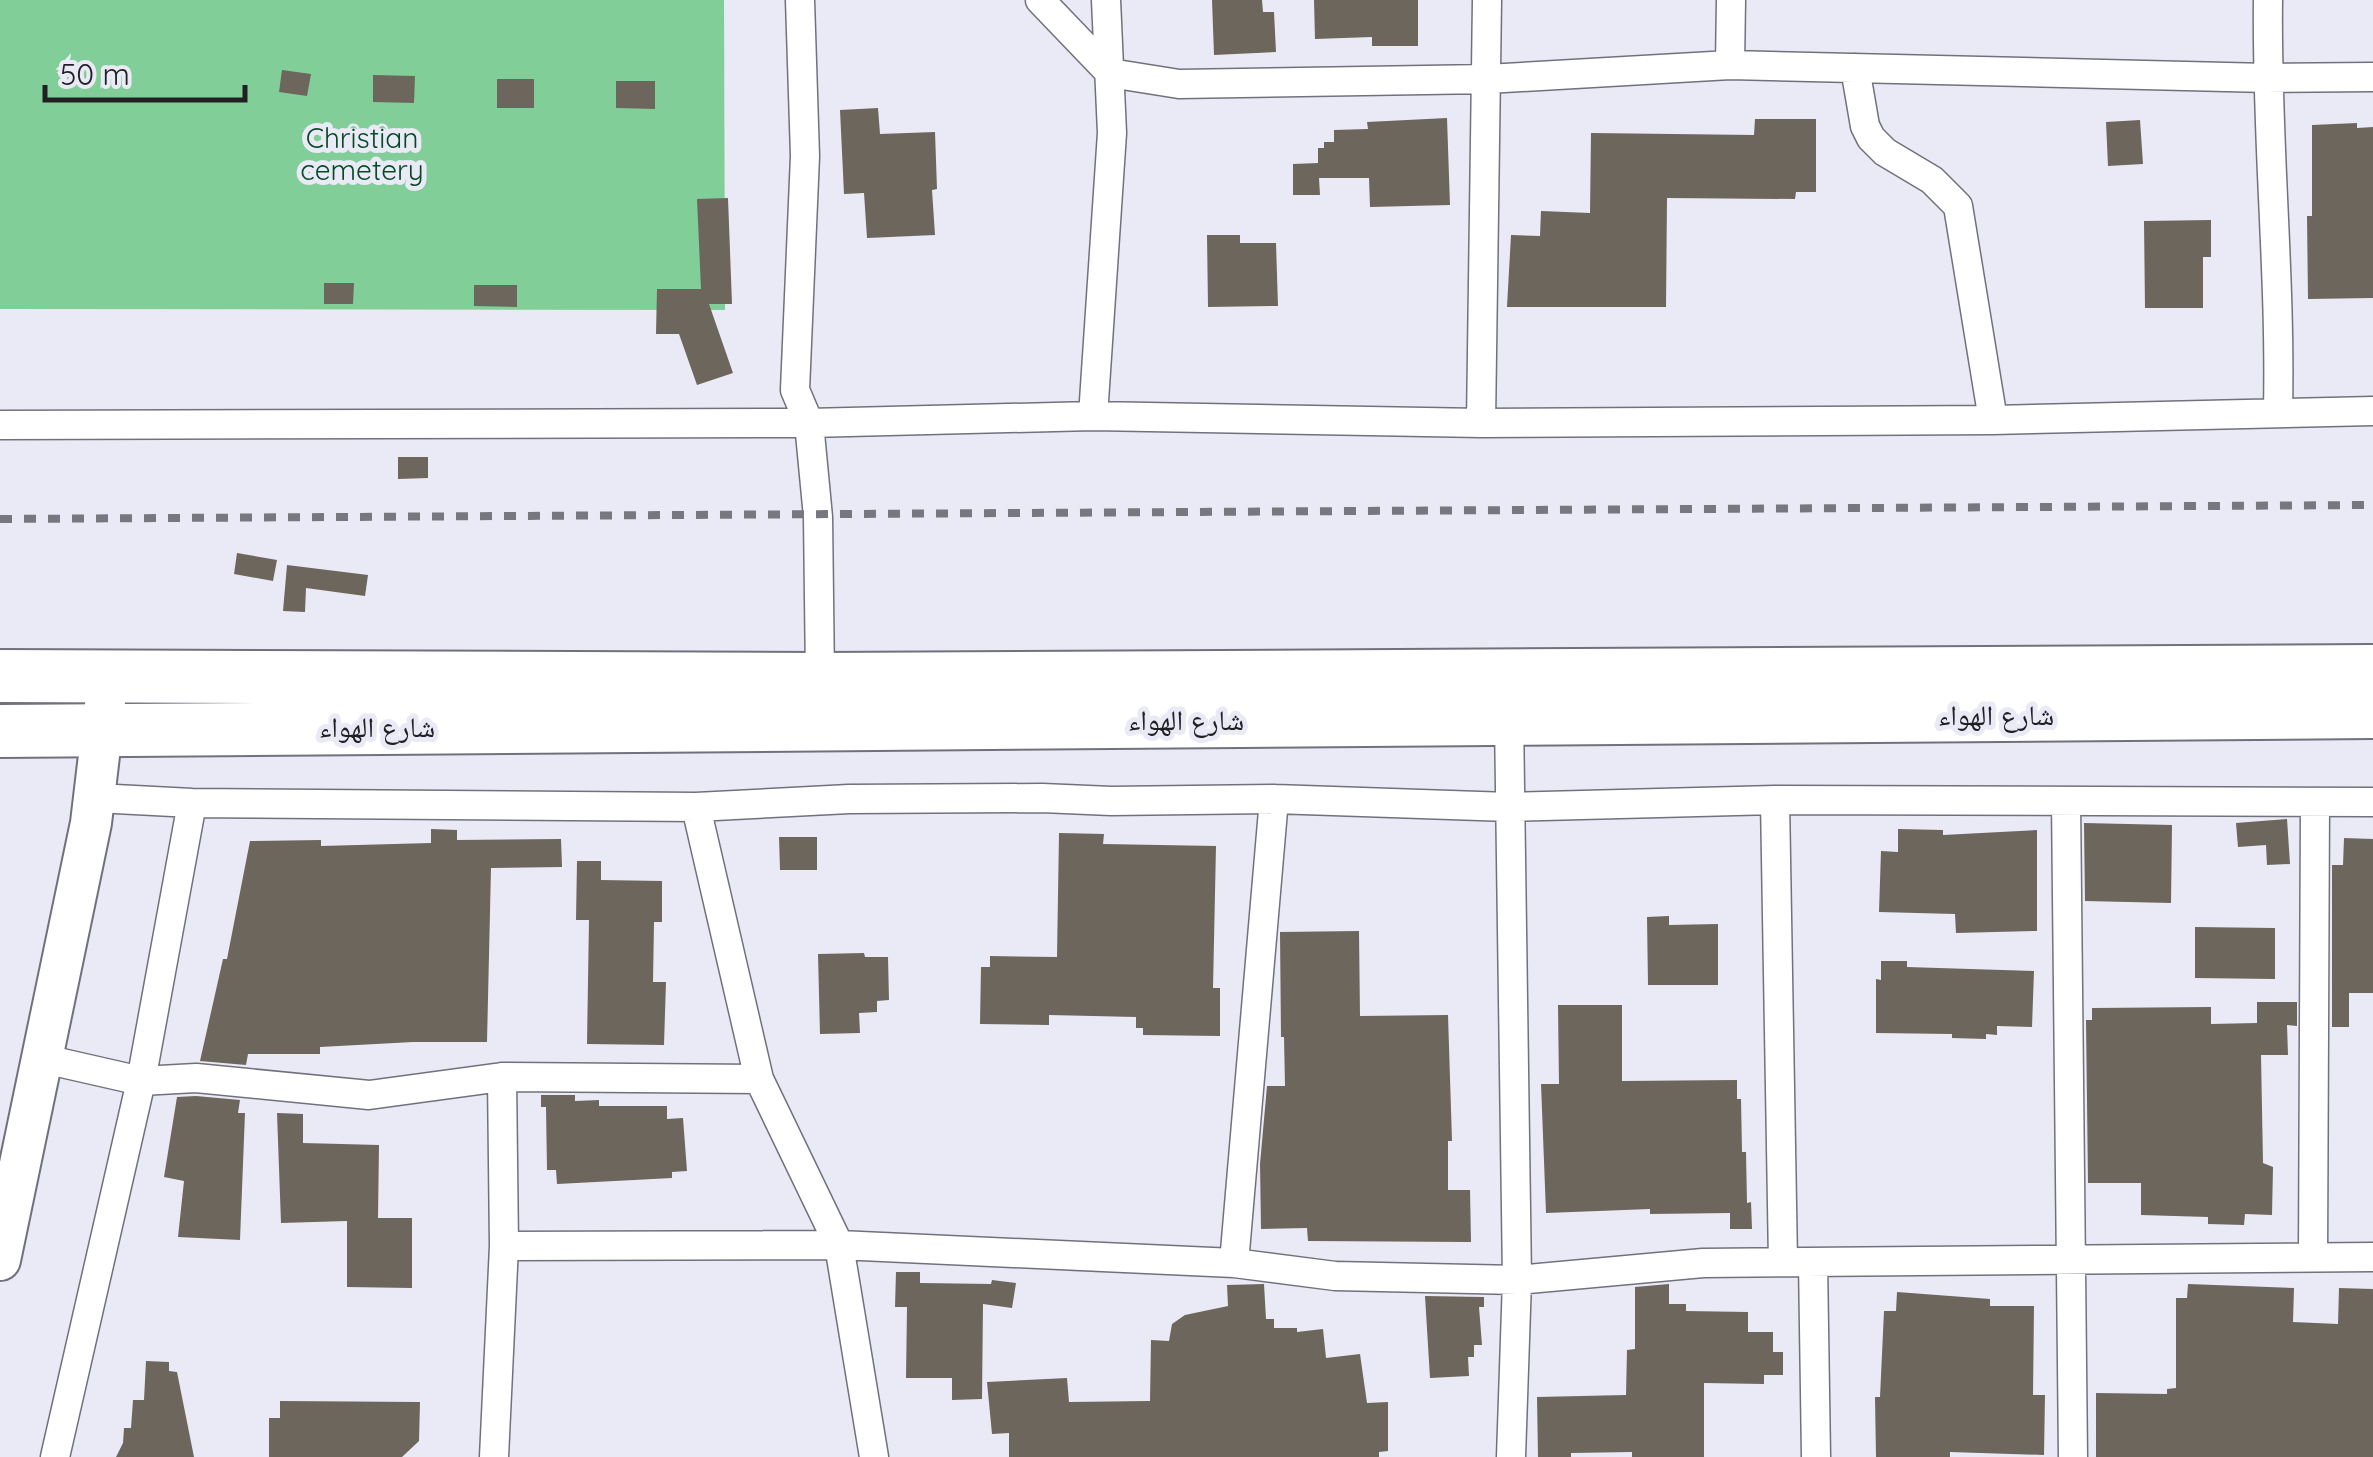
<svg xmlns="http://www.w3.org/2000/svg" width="2373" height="1457" font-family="Quicksand,'Noto Naskh Arabic',sans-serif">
<rect width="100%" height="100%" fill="#eaeaf6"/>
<path fill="#82ce98" d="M 0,0 L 724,0 L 725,310 L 0,309 Z"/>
<path fill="#6d665d" d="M 1212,0 L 1262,0 L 1263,12 L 1274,12 L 1276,52 L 1214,55 Z
M 1314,0 L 1418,0 L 1418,46 L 1372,46 L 1372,37 L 1315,39 Z
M 282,70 L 311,74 L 307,96 L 279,92 Z
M 373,75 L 415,76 L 414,103 L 373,102 Z
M 497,79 L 534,79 L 534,108 L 497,108 Z
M 616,81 L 655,81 L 655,109 L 616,108 Z
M 878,108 L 880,134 L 935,132 L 937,189 L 932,190 L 935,235 L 867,238 L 864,193 L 844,194 L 840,110 Z
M 1447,118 L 1450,205 L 1370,207 L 1369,178 L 1319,178 L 1320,195 L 1293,195 L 1293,164 L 1318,163 L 1318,148 L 1324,148 L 1324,142 L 1334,142 L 1334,130 L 1368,129 L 1367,122 Z
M 1755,119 L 1816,119 L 1816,192 L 1796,192 L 1795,199 L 1667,198 L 1666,307 L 1507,307 L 1511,235 L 1540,236 L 1541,211 L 1590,213 L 1591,133 L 1754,135 Z
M 2140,120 L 2143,164 L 2108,166 L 2106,122 Z
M 2357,123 L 2357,128 L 2373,127 L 2373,298 L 2308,299 L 2307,216 L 2312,216 L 2312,125 Z
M 728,198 L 732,304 L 709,304 L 733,373 L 697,385 L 679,334 L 656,334 L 657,289 L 701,289 L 697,199 Z
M 2211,220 L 2211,257 L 2203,257 L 2203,308 L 2145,308 L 2144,221 Z
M 1207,235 L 1240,235 L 1240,243 L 1276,243 L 1278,306 L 1208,307 Z
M 324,283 L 354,283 L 353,304 L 324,304 Z
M 474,285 L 517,285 L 517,307 L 474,306 Z
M 398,457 L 428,457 L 428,478 L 398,479 Z
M 237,553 L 277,560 L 273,581 L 234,574 Z
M 287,565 L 368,575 L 365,596 L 306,588 L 305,612 L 283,611 Z
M 2287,819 L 2290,864 L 2267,865 L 2266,845 L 2238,847 L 2236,823 Z
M 2084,823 L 2172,825 L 2171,903 L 2085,901 Z
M 431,829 L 457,830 L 457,840 L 561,839 L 562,867 L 491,868 L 487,1042 L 413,1042 L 320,1047 L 320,1054 L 248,1054 L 246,1065 L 200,1061 L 223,959 L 227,959 L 250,841 L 321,840 L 321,846 L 431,843 Z
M 1898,829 L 1943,830 L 1943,835 L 2037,830 L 2037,931 L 1956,933 L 1955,914 L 1879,912 L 1881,851 L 1898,852 Z
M 1059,833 L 1104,834 L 1103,844 L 1216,846 L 1213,988 L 1220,988 L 1220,1036 L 1143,1035 L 1143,1028 L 1136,1028 L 1136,1017 L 1049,1015 L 1049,1025 L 980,1024 L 981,967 L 990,967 L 990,956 L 1057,957 Z
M 779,837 L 817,837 L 817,870 L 780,870 Z
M 2344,838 L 2373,839 L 2373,993 L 2349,993 L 2349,1027 L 2332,1027 L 2332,865 L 2343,865 Z
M 577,861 L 601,861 L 601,880 L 662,881 L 662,922 L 654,922 L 653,982 L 666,982 L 664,1045 L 587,1044 L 589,920 L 576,920 Z
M 1669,916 L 1669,925 L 1718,924 L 1718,985 L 1648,985 L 1647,917 Z
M 2195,927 L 2275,928 L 2275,979 L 2195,978 Z
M 1359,931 L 1360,1016 L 1448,1015 L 1452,1141 L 1448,1141 L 1448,1190 L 1470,1190 L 1471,1242 L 1308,1241 L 1307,1228 L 1261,1229 L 1260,1164 L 1267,1086 L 1285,1086 L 1284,1037 L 1281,1037 L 1280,932 Z
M 864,953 L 865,957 L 888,957 L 889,1000 L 877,1001 L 877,1012 L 859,1013 L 860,1033 L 820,1034 L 818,954 Z
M 1881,961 L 1907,961 L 1907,967 L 2034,971 L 2032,1027 L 1997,1026 L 1997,1035 L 1986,1034 L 1986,1039 L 1952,1038 L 1952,1034 L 1876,1033 L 1876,979 L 1881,980 Z
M 2257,1002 L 2297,1002 L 2297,1026 L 2287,1025 L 2288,1055 L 2261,1055 L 2263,1163 L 2273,1167 L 2272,1215 L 2245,1214 L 2244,1225 L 2208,1224 L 2208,1217 L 2141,1215 L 2141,1183 L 2088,1183 L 2086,1020 L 2092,1020 L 2092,1008 L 2211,1007 L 2211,1024 L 2257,1023 Z
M 1558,1005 L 1622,1005 L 1622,1081 L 1737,1080 L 1737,1099 L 1741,1099 L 1742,1152 L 1746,1152 L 1747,1203 L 1751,1202 L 1752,1229 L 1730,1229 L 1730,1213 L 1650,1214 L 1650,1209 L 1546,1213 L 1541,1084 L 1559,1084 Z
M 541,1095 L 575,1095 L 575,1101 L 599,1100 L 599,1106 L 667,1106 L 667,1119 L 683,1118 L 687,1171 L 672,1172 L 672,1178 L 557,1184 L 556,1170 L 547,1170 L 546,1107 L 541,1107 Z
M 196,1096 L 240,1100 L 238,1113 L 245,1113 L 240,1240 L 178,1237 L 184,1181 L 164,1177 L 177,1097 Z
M 277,1113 L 303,1114 L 303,1143 L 379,1145 L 378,1218 L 412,1218 L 412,1288 L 347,1287 L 347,1221 L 281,1223 Z
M 896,1272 L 920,1272 L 920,1283 L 991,1284 L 992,1280 L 1016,1283 L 1012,1308 L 983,1304 L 982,1399 L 952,1400 L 952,1378 L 906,1378 L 907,1307 L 895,1307 Z
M 1264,1284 L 1266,1319 L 1274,1319 L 1274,1328 L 1297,1328 L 1297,1332 L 1323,1329 L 1326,1358 L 1360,1354 L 1367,1403 L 1388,1402 L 1388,1451 L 1379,1452 L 1379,1457 L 1009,1457 L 1009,1433 L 992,1434 L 987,1382 L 1067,1378 L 1069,1402 L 1150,1401 L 1151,1340 L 1169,1341 L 1172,1324 L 1185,1315 L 1228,1306 L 1227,1285 Z
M 1669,1284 L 1669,1304 L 1686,1304 L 1686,1311 L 1748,1312 L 1748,1332 L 1773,1332 L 1773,1352 L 1783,1352 L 1783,1375 L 1764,1375 L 1764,1384 L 1704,1383 L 1704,1457 L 1632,1457 L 1632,1452 L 1571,1453 L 1571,1457 L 1538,1457 L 1537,1397 L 1626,1395 L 1627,1350 L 1635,1349 L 1635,1287 Z
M 2188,1284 L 2294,1288 L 2293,1322 L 2338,1324 L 2339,1288 L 2373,1289 L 2373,1457 L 2096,1457 L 2096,1393 L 2167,1394 L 2167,1389 L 2176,1388 L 2176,1298 L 2187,1298 Z
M 1897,1292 L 1990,1299 L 1990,1306 L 2034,1306 L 2033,1395 L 2045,1395 L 2044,1455 L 1950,1452 L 1950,1457 L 1876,1457 L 1875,1397 L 1880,1397 L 1884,1311 L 1896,1311 Z
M 1425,1296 L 1484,1297 L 1484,1307 L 1479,1307 L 1482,1345 L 1474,1345 L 1474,1357 L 1468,1357 L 1469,1376 L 1430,1378 Z
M 146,1361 L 169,1362 L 169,1371 L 177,1372 L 194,1457 L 116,1457 L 123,1443 L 124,1428 L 131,1428 L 133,1400 L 144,1400 Z
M 280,1401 L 420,1402 L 419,1441 L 402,1457 L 269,1457 L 269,1418 L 280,1418 Z"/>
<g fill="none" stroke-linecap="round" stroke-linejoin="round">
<defs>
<path id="street" d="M 800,0 L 805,156 L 795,390 L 809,423 L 818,517 L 820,679
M 1040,0 L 1110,73 L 1179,84 L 1487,79 L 1730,65 L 2267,78 L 2373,77
M 2268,0 C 2266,137 2281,274 2278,411
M 1730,65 L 1731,0
M 1855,68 L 1865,126 L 1871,138 L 1885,152 L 1932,180 L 1958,206 L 1993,420
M 1093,416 L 1112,133 L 1106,0
M 1481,423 L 1487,0
M 0,425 L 809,423 L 1093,416 L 1481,423 L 1993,420 L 2373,411
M 1509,718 L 1517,1280 L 1511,1457
M 96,798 L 192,803 L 696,807 L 849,799 L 1042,798 L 1111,801 L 1274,799 L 1509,807 L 1775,800 L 2373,802
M 1775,800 L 1783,1262
M 2066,801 L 2073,1457
M 696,807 L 759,1079 L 839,1245 L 874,1457
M 40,1058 L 141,1081 L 196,1078 L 369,1095 L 502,1077 L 759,1079
M 504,1246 L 839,1245 L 1234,1263 L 1335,1276 L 1517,1280 L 1703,1263 L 2373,1257
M 2313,1257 L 2315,802
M 1813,1262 L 1816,1457
M 1234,1263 L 1274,799
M 55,1457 L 141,1081 L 192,803
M 494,1457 L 504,1246 L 502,1077"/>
<path id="secondary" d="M 0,1260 L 91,823 L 105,705"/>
<path id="highway" d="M 0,676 L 820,679 L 2373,671
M 0,731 L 2373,712"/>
</defs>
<use href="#street" stroke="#71717c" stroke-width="31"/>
<use href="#secondary" stroke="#71717c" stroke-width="44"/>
<use href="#highway" stroke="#71717c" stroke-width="56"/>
<use href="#street" stroke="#fff" stroke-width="28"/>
<use href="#secondary" stroke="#fff" stroke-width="40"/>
<use href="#highway" stroke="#fff" stroke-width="52"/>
<path stroke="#77777f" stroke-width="8" stroke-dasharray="12 12" stroke-linecap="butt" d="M 0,519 L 2373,505"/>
</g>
<g text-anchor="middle" stroke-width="10" stroke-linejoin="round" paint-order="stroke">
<g font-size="28" fill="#044b25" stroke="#eaeaf6">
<text x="362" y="148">Christian<tspan x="362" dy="32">cemetery</tspan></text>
</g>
<g font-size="28" fill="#202024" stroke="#eaeaf6">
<text x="1996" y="725">شارع الهواء</text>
<text x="1186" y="730">شارع الهواء</text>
<text x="377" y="737">شارع الهواء</text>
</g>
</g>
<path d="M45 85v15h200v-15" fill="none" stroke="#202024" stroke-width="5"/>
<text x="60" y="85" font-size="30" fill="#202024" stroke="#eaeaf6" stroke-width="8" paint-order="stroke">50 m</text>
</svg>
